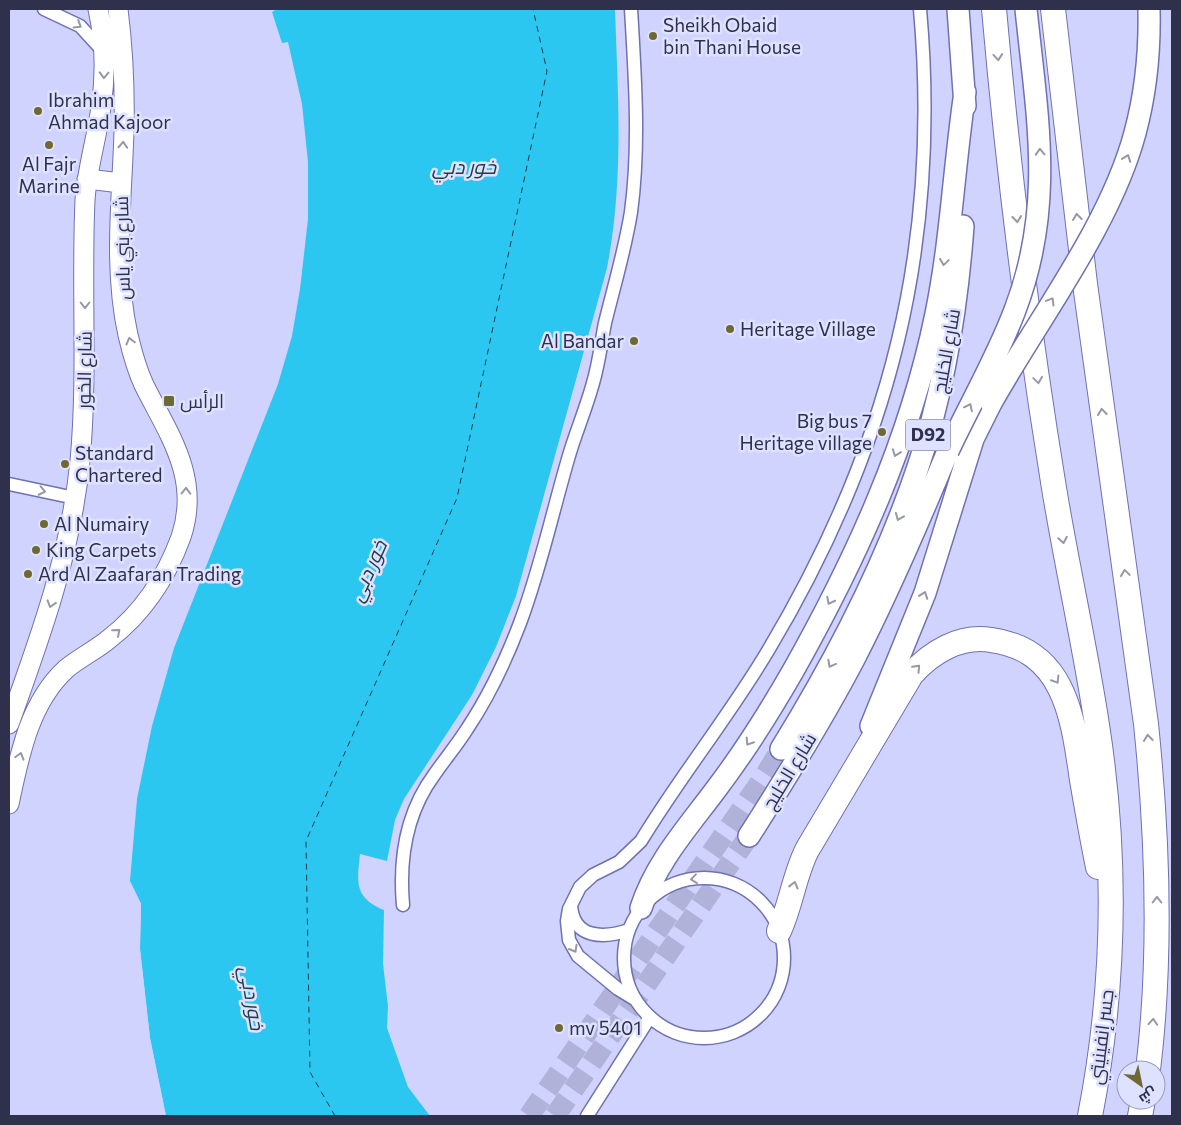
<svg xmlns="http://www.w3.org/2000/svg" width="1181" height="1125" font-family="Commissioner,Cairo,sans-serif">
<rect width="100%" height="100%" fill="#d0d3fe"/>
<path fill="#2cc7f0" d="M 277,9 L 615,9 C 618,98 624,179 607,268 L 516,596 L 496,647 L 472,695 L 404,799 L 395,820 L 387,861 L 360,854 C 357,882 354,898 384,910 L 383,964 L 388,1006 L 387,1028 L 408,1087 L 430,1116 L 166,1116 L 150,1038 L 140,949 L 141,904 L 130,881 L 137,799 L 152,726 L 174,648 L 278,384 L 292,336 L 300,289 L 308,219 L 308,162 L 302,104 L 288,42 L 282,43 L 272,12 Z"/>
<path fill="#d0d3fe" d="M 130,881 L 141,904 L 140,949 L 150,1038 L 166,1116 L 164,1116 L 148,1039 L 138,950 L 138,904 Z"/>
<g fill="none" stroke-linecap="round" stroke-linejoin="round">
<path stroke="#203e48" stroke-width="1" stroke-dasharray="6 5" stroke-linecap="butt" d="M 335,1116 L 310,1072 L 306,841 L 457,498 L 547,71 L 533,9"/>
<path stroke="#b0b2da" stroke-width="21" stroke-dasharray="21 11" stroke-linecap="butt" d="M 529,1116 L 766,774 L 781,749
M 555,1116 L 749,836"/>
<defs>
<path id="street" d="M 44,9 L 80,26 L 102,50
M 9,484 L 75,498
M624 958a80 80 0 1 1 160 0a80 80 0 1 1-160 0Z
M 403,905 C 399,859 406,813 434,775 C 445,759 457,745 467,729 C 489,696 506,660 520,623 C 540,570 552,514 568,459 C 575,434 586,409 593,383 C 599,363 601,343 605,323 C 614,286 625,250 631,212 C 640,146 635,76 631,9
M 571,905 C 573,940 605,938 629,930
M 636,1000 L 618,989 L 578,956 L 569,940 L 567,921 L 569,909 L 580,887 L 593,875 L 619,862 L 641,841 C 681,775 730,715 769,649 C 890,446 941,245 920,9
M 587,1116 L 650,1017"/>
<path id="secondary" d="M 87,179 L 121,183
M 9,724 C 40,638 71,553 80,461 C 88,374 81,287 85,200 C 87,168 97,138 101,107 C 106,74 105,41 98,9
M 9,804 C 19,757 29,703 66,669 C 79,658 96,650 109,639 C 144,612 166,578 181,537 C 201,478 169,435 144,385 C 137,370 132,352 128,335 C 113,267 122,200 124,131 C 125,90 123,49 118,9"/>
<path id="primary" d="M 958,9 L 965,106
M 968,449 L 991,403
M 871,726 L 925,593 L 974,436
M 781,749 C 836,660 885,566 918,467 C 944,390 957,308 963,226
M 749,836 C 786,778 822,720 854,659 C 889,591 919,521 948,451
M 641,908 C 656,862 688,827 717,788 C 745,751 770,711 793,671 C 856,559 910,441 936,314 C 951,241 954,166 965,92"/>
<path id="highway" d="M 994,9 C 1008,169 1028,329 1054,488 C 1067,567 1085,646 1097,725 C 1117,854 1115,988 1090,1116
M 1053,9 L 1085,284 L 1146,724 C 1158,840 1162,955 1148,1070
M 779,931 C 791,905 794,876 807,850 L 911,675 C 931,652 960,635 991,640 C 1066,650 1073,719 1082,780 C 1087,809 1092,838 1098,867
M 1140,1116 L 1143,1100"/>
</defs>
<use href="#street" stroke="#6f71b2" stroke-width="15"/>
<use href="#secondary" stroke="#6f71b2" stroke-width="21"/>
<use href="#primary" stroke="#6f71b2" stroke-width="24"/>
<use href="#highway" stroke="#6f71b2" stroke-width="26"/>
<use href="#street" stroke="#fff" stroke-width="12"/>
<use href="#secondary" stroke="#fff" stroke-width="19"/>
<use href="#primary" stroke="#fff" stroke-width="21"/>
<use href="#highway" stroke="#fff" stroke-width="24"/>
<defs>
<path id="primary-bridge" d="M 991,403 C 1038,319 1110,226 1135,133 C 1146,92 1150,51 1149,9
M 948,451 C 970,404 997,358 1015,310 C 1055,205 1037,116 1026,9"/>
</defs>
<use href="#primary-bridge" stroke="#6f71b2" stroke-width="24" stroke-linecap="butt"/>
<use href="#primary-bridge" stroke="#fff" stroke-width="21"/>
</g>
<defs><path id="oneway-chevron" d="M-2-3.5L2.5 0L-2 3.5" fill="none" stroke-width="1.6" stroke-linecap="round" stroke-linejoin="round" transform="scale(1.25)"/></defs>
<g stroke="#9798a6">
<use href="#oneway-chevron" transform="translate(78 25) rotate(32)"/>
<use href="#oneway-chevron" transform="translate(998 57) rotate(85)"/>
<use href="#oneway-chevron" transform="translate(104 75) rotate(92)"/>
<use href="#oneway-chevron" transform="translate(123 145) rotate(-87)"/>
<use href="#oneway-chevron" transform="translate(1040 152) rotate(-92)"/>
<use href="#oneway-chevron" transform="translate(1127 158) rotate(-70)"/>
<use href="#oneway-chevron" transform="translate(1077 217) rotate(-97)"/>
<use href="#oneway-chevron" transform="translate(1017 219) rotate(84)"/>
<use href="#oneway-chevron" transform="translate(944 262) rotate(98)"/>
<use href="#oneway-chevron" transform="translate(1051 301) rotate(-59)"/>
<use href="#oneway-chevron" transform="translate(85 305) rotate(90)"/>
<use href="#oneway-chevron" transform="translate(130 341) rotate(-105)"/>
<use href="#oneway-chevron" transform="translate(1038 380) rotate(82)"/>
<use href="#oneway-chevron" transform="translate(969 407) rotate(-64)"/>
<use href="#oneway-chevron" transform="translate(1102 412) rotate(-97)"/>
<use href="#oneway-chevron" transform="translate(896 453) rotate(110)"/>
<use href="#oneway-chevron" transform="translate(42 491) rotate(12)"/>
<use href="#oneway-chevron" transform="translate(186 491) rotate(-89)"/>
<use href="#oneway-chevron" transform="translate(899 517) rotate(112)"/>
<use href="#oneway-chevron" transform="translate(1063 540) rotate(80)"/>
<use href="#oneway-chevron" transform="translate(1125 573) rotate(-98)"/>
<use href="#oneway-chevron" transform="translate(924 595) rotate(-70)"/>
<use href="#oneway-chevron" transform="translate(830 601) rotate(117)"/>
<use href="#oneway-chevron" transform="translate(51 604) rotate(107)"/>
<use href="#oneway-chevron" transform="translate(117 632) rotate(-41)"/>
<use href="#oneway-chevron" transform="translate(831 664) rotate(118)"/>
<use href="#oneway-chevron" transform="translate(917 668) rotate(-47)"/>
<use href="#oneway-chevron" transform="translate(1056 680) rotate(58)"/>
<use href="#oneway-chevron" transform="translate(1148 738) rotate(-96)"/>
<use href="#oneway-chevron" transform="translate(749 742) rotate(123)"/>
<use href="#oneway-chevron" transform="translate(20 756) rotate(-74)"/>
<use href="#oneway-chevron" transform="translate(694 879) rotate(173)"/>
<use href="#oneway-chevron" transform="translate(794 885) rotate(-76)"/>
<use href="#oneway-chevron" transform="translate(1157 900) rotate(-90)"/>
<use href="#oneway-chevron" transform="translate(574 949) rotate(60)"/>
<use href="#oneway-chevron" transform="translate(1153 1022) rotate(-86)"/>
</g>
<g fill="#6f6834" stroke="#dfe2ff" stroke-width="2">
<circle cx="653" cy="36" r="5"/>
<circle cx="38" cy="111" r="5"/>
<circle cx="49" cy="145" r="5"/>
<circle cx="730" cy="329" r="5"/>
<circle cx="634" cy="341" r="5"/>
<rect x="163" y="395" width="12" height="12" rx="2.5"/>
<circle cx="882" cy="432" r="5"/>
<circle cx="65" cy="464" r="5"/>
<circle cx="44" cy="524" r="5"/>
<circle cx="36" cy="550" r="5"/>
<circle cx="28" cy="574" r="5"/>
<circle cx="559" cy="1028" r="5"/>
</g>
<g text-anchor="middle" stroke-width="5" stroke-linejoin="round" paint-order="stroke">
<rect fill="#dfe2ff" stroke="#646582" stroke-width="1" x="905.5" y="419.5" width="45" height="31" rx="4"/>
<g font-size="18" font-weight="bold" fill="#2f304c">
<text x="928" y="441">D92</text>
</g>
<g font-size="19" fill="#2f304c" stroke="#dfe2ff" text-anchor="start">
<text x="663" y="32">Sheikh Obaid<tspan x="663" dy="22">bin Thani House</tspan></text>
<text x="48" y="107">Ibrahim<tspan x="48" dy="22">Ahmad Kajoor</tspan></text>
<text x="49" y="171" text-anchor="middle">Al Fajr<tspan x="49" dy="22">Marine</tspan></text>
<text x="740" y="336">Heritage Village</text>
<text x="624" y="348" text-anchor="end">Al Bandar</text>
<text x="180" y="408">الرأس</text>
<text x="872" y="428" text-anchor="end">Big bus 7<tspan x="872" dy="22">Heritage village</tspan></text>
<text x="75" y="460">Standard<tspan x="75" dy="22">Chartered</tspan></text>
<text x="54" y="531">Al Numairy</text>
<text x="46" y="557">King Carpets</text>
<text x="38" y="581">Ard Al Zaafaran Trading</text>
<text x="569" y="1035">mv 5401</text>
</g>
<g font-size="19" fill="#2f304c" stroke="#dfe2ff">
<text transform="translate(122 248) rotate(-91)" y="7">شارع بني ياس</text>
<text transform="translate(946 351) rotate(-80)" y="7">شارع الخليج</text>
<text transform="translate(84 370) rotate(-89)" y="7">شارع الخور</text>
<text transform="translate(789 771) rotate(-59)" y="7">شارع الخليج</text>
<text transform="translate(1101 1037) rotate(-83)" y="7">جسر إنفينيتي</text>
</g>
<g font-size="20" font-style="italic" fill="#203e48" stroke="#dfe2ff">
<text x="464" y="174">خور دبي</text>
<text transform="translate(368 571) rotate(-66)" y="7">خور دبي</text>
<text transform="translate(252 998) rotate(80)" y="7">خور دبي</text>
</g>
</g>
<rect width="1181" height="1125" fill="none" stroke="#2f304c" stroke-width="20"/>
<g transform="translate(1141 1085) rotate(147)"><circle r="24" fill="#dfe2ff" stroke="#999bb7"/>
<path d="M0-4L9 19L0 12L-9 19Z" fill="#6f6834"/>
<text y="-8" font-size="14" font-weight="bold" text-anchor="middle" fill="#2f304c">ش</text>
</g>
</svg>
